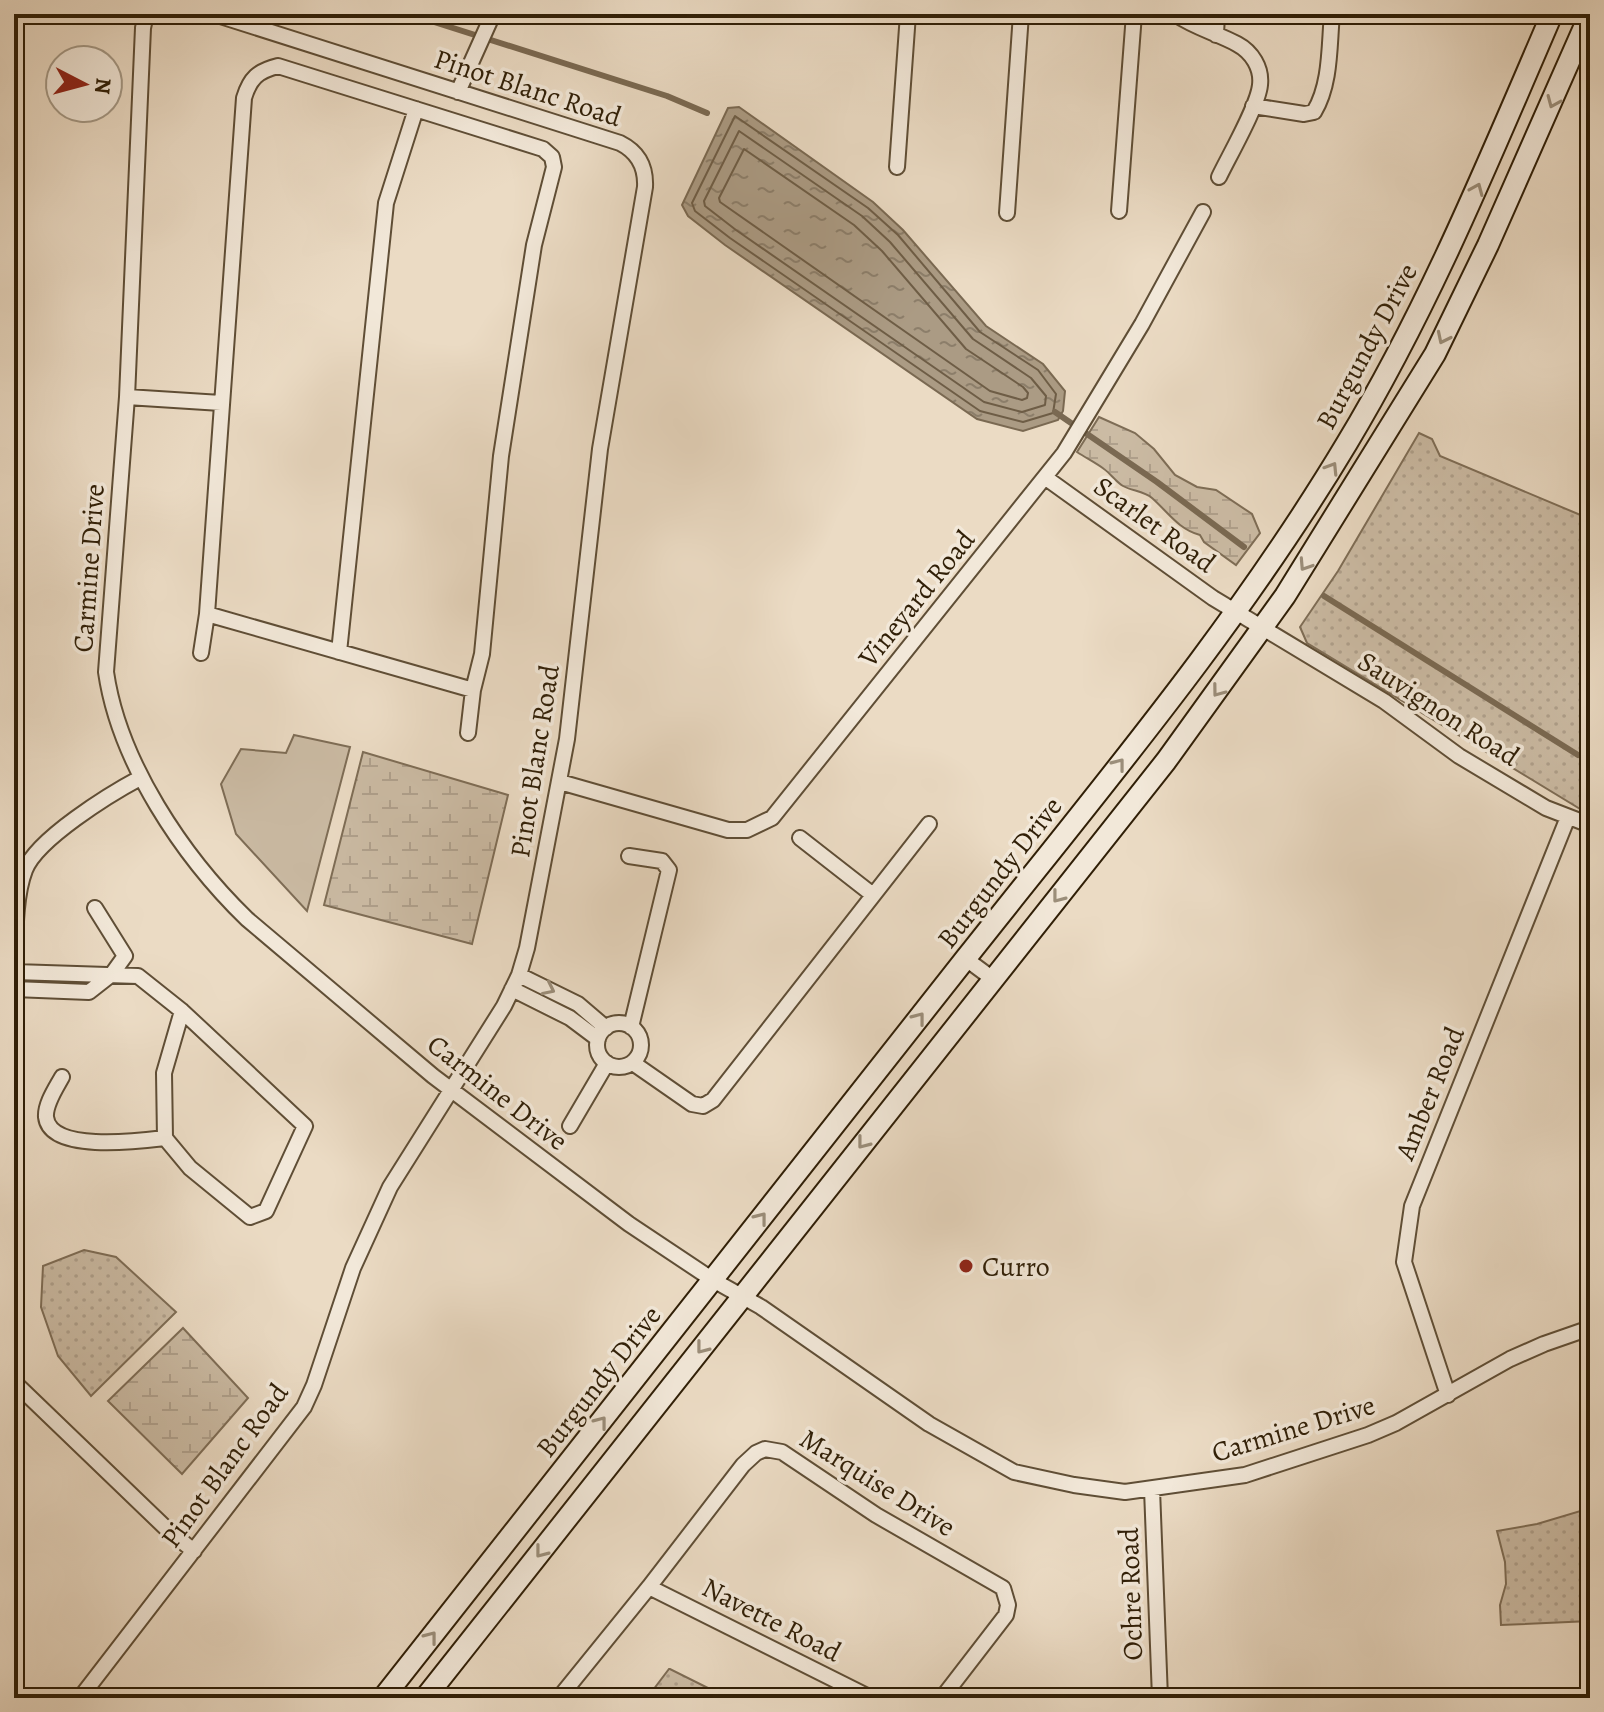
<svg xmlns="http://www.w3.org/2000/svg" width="1604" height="1712" font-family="Alegreya,serif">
<defs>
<pattern id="wetland-marsh" width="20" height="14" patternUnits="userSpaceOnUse" patternTransform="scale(2)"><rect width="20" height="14" fill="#cbbba4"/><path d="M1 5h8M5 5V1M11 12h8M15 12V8" fill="none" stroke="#afa08c"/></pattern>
<pattern id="park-dots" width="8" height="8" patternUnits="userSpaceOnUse" patternTransform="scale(2)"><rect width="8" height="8" fill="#cbbba4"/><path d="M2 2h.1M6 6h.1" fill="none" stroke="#afa08c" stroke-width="1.8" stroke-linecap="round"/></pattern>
<pattern id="water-ripples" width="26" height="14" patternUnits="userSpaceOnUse" patternTransform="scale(2)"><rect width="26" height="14" fill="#ab9b84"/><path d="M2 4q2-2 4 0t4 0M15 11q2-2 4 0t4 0" fill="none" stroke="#8c7e6a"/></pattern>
</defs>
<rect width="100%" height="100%" fill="#ebdbc4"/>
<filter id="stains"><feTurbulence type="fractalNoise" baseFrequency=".0025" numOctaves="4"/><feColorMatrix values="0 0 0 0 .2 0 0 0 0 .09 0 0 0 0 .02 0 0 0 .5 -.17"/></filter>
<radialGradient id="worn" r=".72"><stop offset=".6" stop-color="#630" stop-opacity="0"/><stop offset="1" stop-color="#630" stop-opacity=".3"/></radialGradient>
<path fill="#cbbba4" stroke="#7e6d56" stroke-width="2" d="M 294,735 L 350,747 L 307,911 L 236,834 L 221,784 L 241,749 L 286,753 Z"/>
<path fill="url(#wetland-marsh)" stroke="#7e6d56" stroke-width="2" d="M 1099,417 L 1135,433 L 1154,449 L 1175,475 L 1197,487 L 1216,490 L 1252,514 L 1260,533 L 1236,565 L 1204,542 L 1200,535 C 1178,529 1168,512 1152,498 C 1144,491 1132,491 1123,486 C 1116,482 1111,474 1104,469 C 1096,463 1086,458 1077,452 Z
M 363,752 L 508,795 L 472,944 L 324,905 Z
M 183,1328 L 248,1398 L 182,1474 L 108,1401 Z"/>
<path fill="url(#park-dots)" stroke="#7e6d56" stroke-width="2" d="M 1419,433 L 1432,439 L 1440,456 L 1590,519 L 1590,546 L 1583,563 L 1590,566 L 1590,815 L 1307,643 L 1300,627 L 1338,571 Z
M 84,1250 L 116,1257 L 176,1312 L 91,1396 L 58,1356 L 41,1307 L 43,1266 Z
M 1587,1509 L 1590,1621 L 1501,1625 L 1500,1605 L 1506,1584 L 1505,1562 L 1497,1531 L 1537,1524 Z
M 669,1669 L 670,1669 L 728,1698 L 647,1698 Z"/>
<path fill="url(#water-ripples)" stroke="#7a6952" stroke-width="2" d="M 739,107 L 873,202 L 903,230 L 986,326 L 1043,364 L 1065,391 L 1063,411 L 1058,420 L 1023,431 L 977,419 L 725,245 L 688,216 L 682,205 L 728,108 Z"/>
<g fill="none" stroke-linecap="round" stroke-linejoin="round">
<path stroke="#6e5d46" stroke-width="2" d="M 735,116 L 868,208 L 898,235 L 980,332 L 1038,370 L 1056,394 L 1053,413 L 1023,422 L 980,411 L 730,238 L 695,211 L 692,203 Z
M 739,131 L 862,216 L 890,242 L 973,339 L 1031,378 L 1046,396 L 1045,405 L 1022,412 L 984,402 L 736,230 L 705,206 L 704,201 Z
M 744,149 L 854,225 L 882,251 L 966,349 L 1023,387 L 1028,393 L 1027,398 L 1022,400 L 990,391 L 720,202 L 719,198 Z"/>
<path stroke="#7a6952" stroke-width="6" d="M 409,14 L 667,96 L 707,113
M 1055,412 L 1157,482 L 1244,547
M 1324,596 L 1578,755"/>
<defs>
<path id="minor" d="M 146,14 L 143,28 L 127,397 L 106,672 C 119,762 183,857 247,919 L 433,1076 L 629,1224 L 713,1280 L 761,1307 L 929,1424 L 1014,1472 L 1074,1485 L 1125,1492 L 1245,1475 L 1368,1435 L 1396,1423 L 1510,1359 L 1544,1344 L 1590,1328
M 1175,14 C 1195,28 1217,33 1237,44 C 1252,52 1262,68 1260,85 C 1258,106 1229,156 1219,177
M 1216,35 L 1217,14
M 278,66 L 543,149 L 552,157 L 554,167 L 534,245 L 501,456 L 482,654 L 473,690 L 207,614 L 244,98 C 250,78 258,71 278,66 Z
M 458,92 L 493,14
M 1253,106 L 1304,114 L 1314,112 C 1331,84 1329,46 1332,14
M 897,167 L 908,14
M 1119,211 L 1134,14
M 1007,213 L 1021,14
M 127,397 L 221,403
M 1046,478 L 1213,598 L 1384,701 L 1459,756 L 1546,808 L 1590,825
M 339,652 L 386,203 L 416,109
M 201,653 L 207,614
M 468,733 L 473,690
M 560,782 L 728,830 L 747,830 L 772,818 L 1064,453 L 1142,324 L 1203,212
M 800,838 L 873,895
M 629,856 L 662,861 L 669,870 L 631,1027
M 966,959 L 993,979
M 15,972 L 138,976 L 182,1011 L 305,1126 L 266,1211 L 250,1217 L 190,1168 L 165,1138 L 164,1073 L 182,1011
M 519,975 L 578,1004 L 606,1028
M 14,982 C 16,949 13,901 25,870 C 37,839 110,794 140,778
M 14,989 L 89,992 L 112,974 L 125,956 L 95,908
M 512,989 L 570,1018 L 598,1039
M597 1045a22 22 0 1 1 44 0a22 22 0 1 1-44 0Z
M 633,1063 L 692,1104 L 703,1106 L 713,1100 L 929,824
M 62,1077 C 56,1088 45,1104 46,1117 C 50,1153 140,1141 165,1138
M 570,1126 L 607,1063
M 14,1382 L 171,1533 L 194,1551
M 1448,1395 L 1404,1262 L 1412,1206 L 1568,817
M 1152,1489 L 1160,1698
M 649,1587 L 871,1698
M 80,1698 L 304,1407 L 314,1385 L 353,1268 L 390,1187 L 504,1006 L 519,975 L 527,948 L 567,739 L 600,449 L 645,187 C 646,167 638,152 620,143 L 214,14
M 559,1698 L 649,1587 L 743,1465 L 756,1453 L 765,1449 L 782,1452 L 876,1515 L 1003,1588 L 1008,1605 L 1006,1615 L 942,1698"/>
<path id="secondary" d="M 383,1698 C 577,1451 772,1205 966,958 C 1098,791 1237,627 1347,443 C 1429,307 1489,160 1552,14
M 425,1698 L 1166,761 L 1285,596 L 1435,354 L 1488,245 L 1590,14"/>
</defs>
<use href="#minor" stroke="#5f4e36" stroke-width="18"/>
<use href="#secondary" stroke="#301f07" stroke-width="24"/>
<use href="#minor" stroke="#f2e8d9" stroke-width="14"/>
<use href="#secondary" stroke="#f2e8d9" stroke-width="20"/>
</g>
<defs><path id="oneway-chevron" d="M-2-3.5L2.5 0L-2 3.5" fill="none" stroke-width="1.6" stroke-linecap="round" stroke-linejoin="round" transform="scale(2)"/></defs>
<g stroke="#9b8e7a">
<use href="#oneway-chevron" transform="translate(1553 102) rotate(113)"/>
<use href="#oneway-chevron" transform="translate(1477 189) rotate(-67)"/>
<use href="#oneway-chevron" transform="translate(1443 338) rotate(116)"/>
<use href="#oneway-chevron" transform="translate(1332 468) rotate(-58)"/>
<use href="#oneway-chevron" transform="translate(1305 565) rotate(123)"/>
<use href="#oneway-chevron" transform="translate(1218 691) rotate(127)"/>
<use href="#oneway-chevron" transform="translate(1119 764) rotate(-52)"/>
<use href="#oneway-chevron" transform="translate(1058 897) rotate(128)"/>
<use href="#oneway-chevron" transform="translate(549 989) rotate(26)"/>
<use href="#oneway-chevron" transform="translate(919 1018) rotate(-52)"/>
<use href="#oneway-chevron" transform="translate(863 1143) rotate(128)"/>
<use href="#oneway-chevron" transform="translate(761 1218) rotate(-52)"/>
<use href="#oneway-chevron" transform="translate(702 1348) rotate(128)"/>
<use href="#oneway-chevron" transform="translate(601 1422) rotate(-52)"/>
<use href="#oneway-chevron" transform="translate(541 1552) rotate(128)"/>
<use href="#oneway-chevron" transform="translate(431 1637) rotate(-52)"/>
</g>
<circle fill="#8f2418" stroke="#f2e8d9" stroke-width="3" cx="966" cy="1266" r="8"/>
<g text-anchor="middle" stroke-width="7" stroke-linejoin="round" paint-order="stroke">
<g font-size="28" fill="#301f07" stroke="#f2e8d9">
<text transform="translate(528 87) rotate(18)" y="10">Pinot Blanc Road</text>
<text transform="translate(1366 346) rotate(-62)" y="10">Burgundy Drive</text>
<text transform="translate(1155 524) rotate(36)" y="10">Scarlet Road</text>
<text transform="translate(88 568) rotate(-86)" y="10">Carmine Drive</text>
<text transform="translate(916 598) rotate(-51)" y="10">Vineyard Road</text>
<text transform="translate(1439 708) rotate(33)" y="10">Sauvignon Road</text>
<text transform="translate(534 761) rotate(-81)" y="10">Pinot Blanc Road</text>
<text transform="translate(999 872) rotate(-52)" y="10">Burgundy Drive</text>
<text transform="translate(498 1092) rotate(38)" y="10">Carmine Drive</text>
<text transform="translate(1429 1093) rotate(-68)" y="10">Amber Road</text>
<text transform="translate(598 1381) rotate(-52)" y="10">Burgundy Drive</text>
<text transform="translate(1293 1428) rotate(-17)" y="10">Carmine Drive</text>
<text transform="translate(224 1465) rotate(-54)" y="10">Pinot Blanc Road</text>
<text transform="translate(878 1482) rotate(32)" y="10">Marquise Drive</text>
<text transform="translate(1130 1594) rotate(-92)" y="10">Ochre Road</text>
<text transform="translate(772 1619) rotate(27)" y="10">Navette Road</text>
</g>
<g font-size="28" fill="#301f07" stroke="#f2e8d9" text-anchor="start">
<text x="982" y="1276">Curro</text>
</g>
</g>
<rect width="1604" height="1712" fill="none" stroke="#ebdbc4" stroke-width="48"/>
<rect x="16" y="16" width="1572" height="1680" fill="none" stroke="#301f07" stroke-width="4"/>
<rect x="24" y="24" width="1556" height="1664" fill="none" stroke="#301f07" stroke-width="2"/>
<g transform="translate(84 84) rotate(96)"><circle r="38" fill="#f2e8d9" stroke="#a49885" stroke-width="2"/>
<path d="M0-6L14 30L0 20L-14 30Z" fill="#8f2418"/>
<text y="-12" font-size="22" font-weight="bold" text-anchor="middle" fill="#301f07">N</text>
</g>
<rect width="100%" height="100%" filter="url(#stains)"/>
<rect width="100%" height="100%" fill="url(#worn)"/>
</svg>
